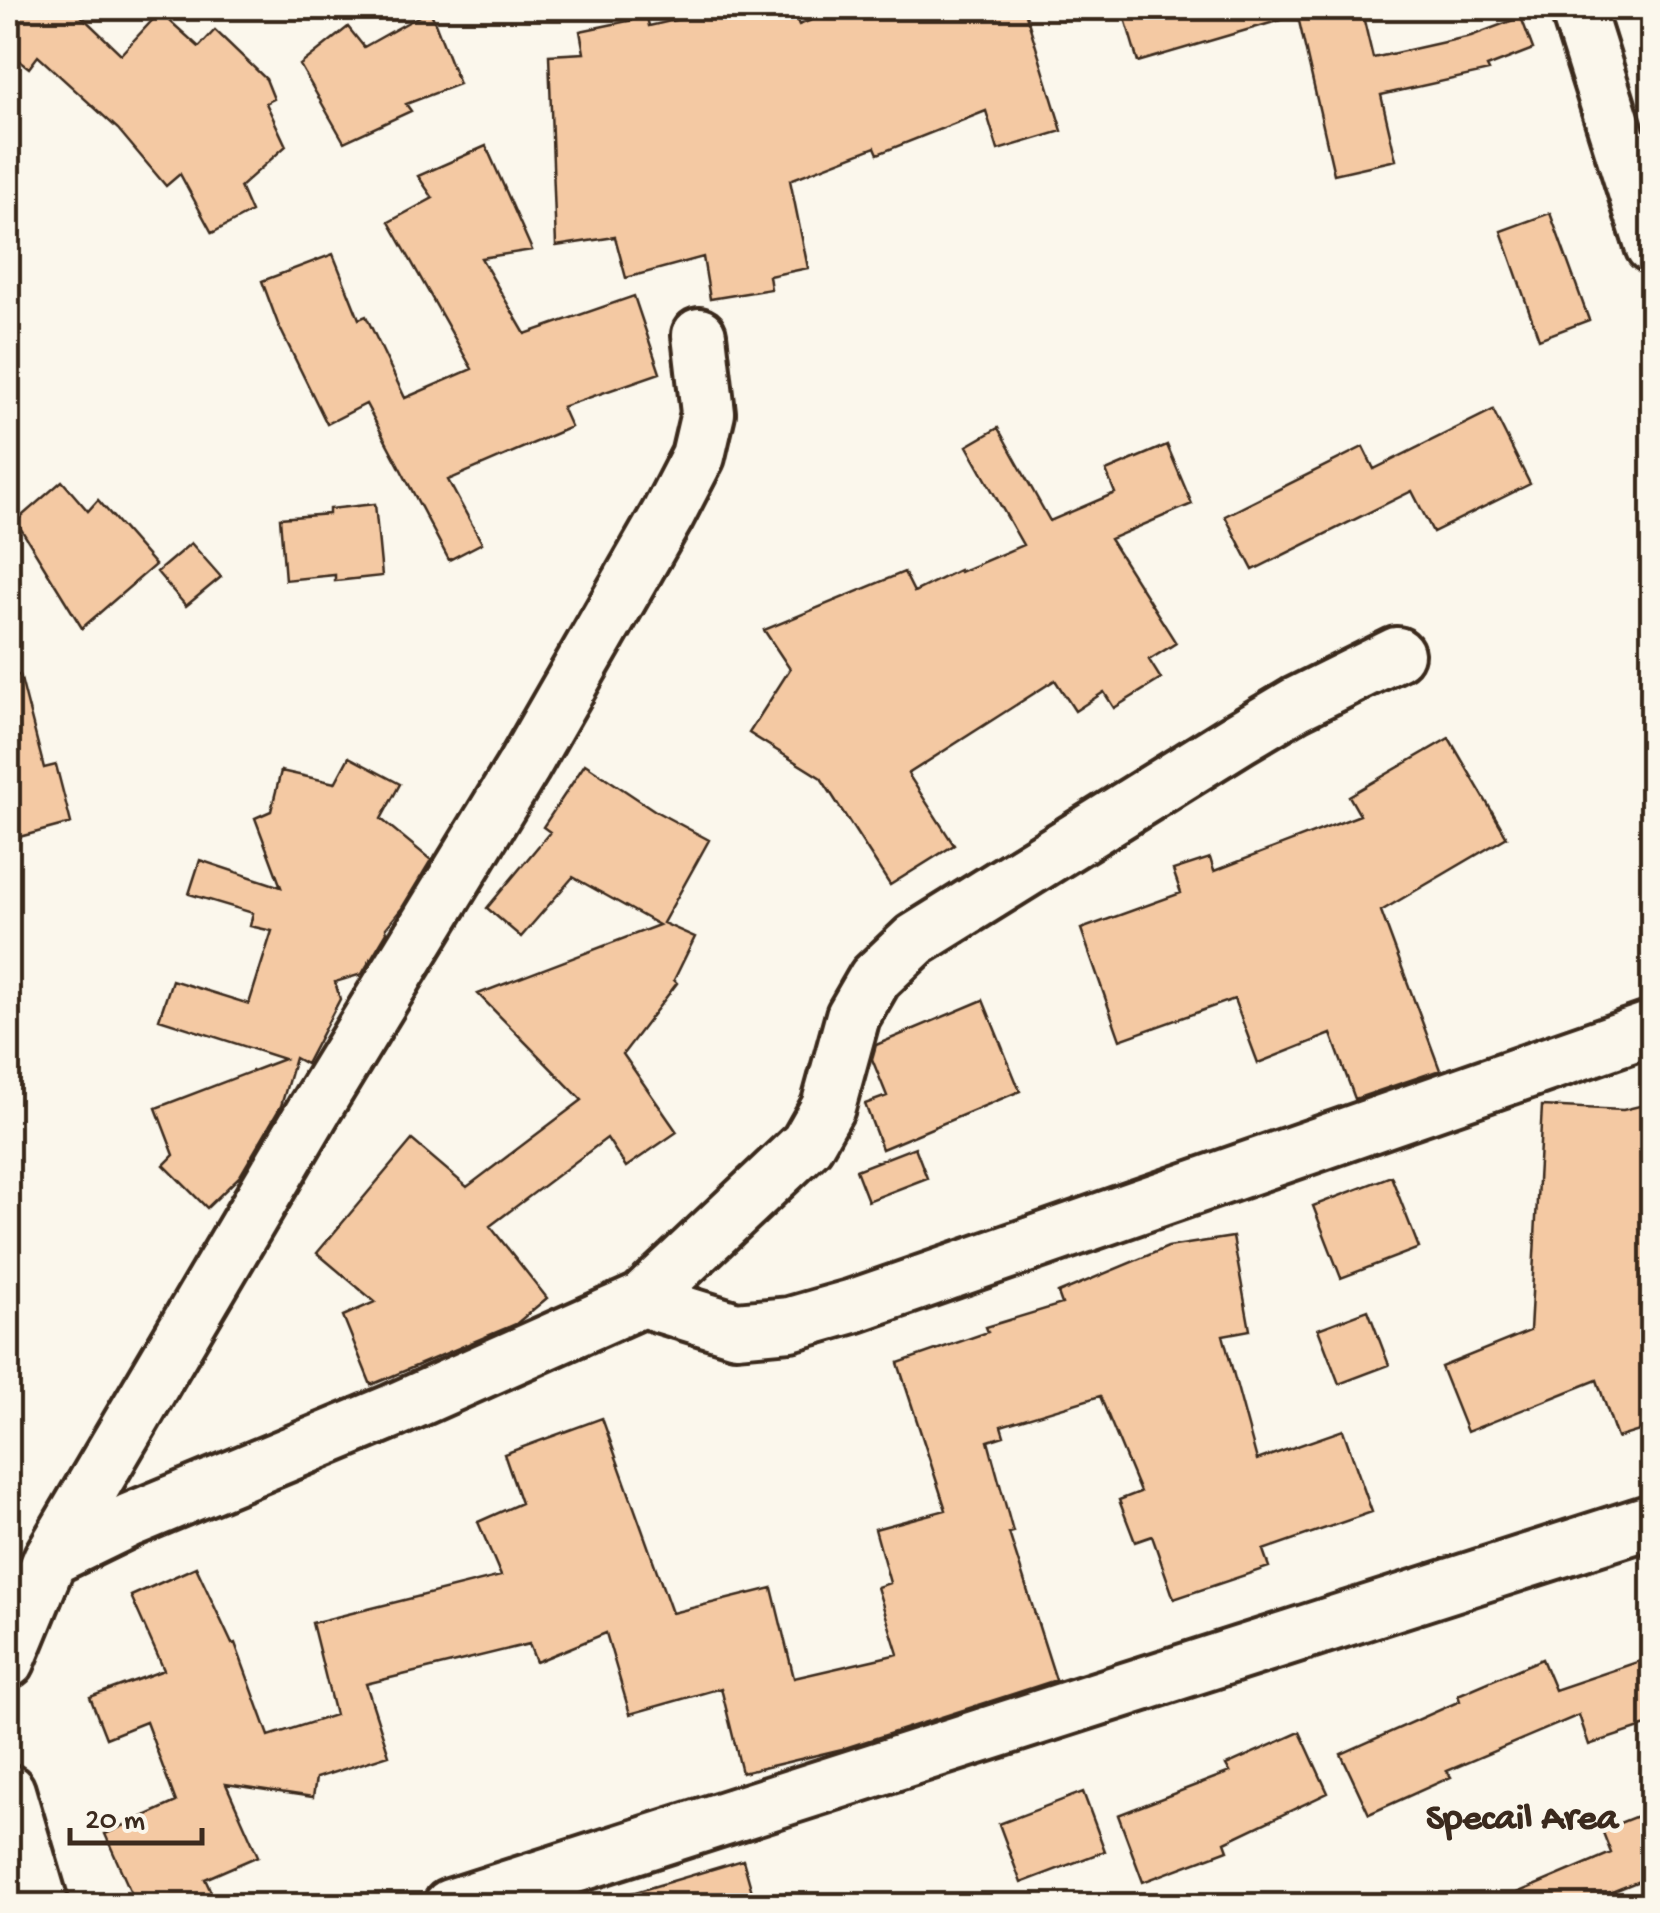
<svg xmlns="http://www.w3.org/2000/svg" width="1660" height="1913" font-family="'Gochi Hand',sans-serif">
<rect width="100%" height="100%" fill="#fbf7ec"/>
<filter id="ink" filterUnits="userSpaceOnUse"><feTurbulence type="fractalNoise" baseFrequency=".01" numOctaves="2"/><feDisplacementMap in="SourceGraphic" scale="20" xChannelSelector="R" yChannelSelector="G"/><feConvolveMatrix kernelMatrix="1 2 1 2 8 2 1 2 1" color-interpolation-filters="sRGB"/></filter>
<g filter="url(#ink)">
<path fill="#f4c9a3" stroke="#3b2a1e" stroke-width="2.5" d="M 8,8 L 73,8 L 121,54 L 160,12 L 199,47 L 215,30 L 266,79 L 274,99 L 266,103 L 286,146 L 240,187 L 251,212 L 212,233 L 180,174 L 166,186 L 118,129 L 38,56 L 29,68 L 8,52 Z
M 728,8 L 791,8 L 799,25 L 843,8 L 1024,8 L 1062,131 L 998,150 L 986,111 L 878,154 L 875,147 L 790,180 L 808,268 L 769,276 L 771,289 L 710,299 L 703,257 L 626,278 L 615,237 L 556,246 L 549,55 L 584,53 L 580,31 L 647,17 L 649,26 Z
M 1122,8 L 1289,8 L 1291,17 L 1138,62 Z
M 1296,8 L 1361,8 L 1373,58 L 1471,36 L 1521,17 L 1533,49 L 1487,67 L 1489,71 L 1381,95 L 1396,160 L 1334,174 Z
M 430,10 L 459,84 L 406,104 L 411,111 L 344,142 L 300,65 L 348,27 L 364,47 Z
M 486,146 L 532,250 L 481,258 L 525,334 L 634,296 L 660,373 L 562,407 L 571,427 L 448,480 L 482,543 L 449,560 L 366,404 L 327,424 L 278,324 L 262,281 L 333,254 L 359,319 L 366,316 L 405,398 L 472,369 L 389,222 L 433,198 L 418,176 Z
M 1550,213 L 1589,320 L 1539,339 L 1501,231 Z
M 1493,410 L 1530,484 L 1433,532 L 1412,491 L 1253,570 L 1225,516 L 1363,447 L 1374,469 Z
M 998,428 L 1050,521 L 1115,493 L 1106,471 L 1167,445 L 1192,504 L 1110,539 L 1176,643 L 1149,660 L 1161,679 L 1114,708 L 1104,692 L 1075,711 L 1055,680 L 908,774 L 954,845 L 890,885 L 821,778 L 749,733 L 790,669 L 764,630 L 904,572 L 914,592 L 959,570 L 960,572 L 1023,545 L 967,446 Z
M 62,481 L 88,511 L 98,500 L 155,565 L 82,628 L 16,521 Z
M 375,504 L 382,576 L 335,581 L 335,575 L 285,580 L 280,518 L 329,514 L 329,509 Z
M 191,543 L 221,577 L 186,606 L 157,572 Z
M 20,675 L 44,768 L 56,765 L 71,823 L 8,840 L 8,676 Z
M 1449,738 L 1507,837 L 1381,911 L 1440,1070 L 1355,1099 L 1331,1034 L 1258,1063 L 1234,999 L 1120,1040 L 1081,929 L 1181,893 L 1173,870 L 1210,858 L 1214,871 L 1360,815 L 1349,796 Z
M 349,757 L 400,784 L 381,819 L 431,860 L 402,908 L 386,928 L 387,932 L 362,974 L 335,982 L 340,999 L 306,1064 L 295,1058 L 281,1106 L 240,1176 L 207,1208 L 164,1165 L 174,1155 L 156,1108 L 284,1059 L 159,1019 L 172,980 L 249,1004 L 272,931 L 250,926 L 253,913 L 189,894 L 200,860 L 281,887 L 255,818 L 271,811 L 281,771 L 335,783 Z
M 585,764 L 657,812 L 709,840 L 663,923 L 695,937 L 674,980 L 677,983 L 623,1054 L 677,1132 L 626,1167 L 607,1138 L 490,1226 L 547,1298 L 516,1324 L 371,1385 L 343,1316 L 375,1302 L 317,1253 L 412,1140 L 467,1187 L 582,1100 L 478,994 L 659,925 L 573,877 L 521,937 L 487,908 L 550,832 L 543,827 Z
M 983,1000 L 1020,1091 L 882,1149 L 865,1104 L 887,1096 L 872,1059 L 876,1045 Z
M 1652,1103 L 1652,1427 L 1617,1438 L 1597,1380 L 1467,1432 L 1441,1367 L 1530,1331 L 1542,1106 L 1623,1110 Z
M 915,1147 L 927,1178 L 868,1201 L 856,1170 Z
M 1391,1176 L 1419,1248 L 1341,1278 L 1313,1206 Z
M 1233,1237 L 1250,1330 L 1223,1335 L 1257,1460 L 1343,1430 L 1372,1512 L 1263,1550 L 1269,1567 L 1174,1599 L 1152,1536 L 1135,1542 L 1119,1500 L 1140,1492 L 1100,1396 L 1001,1426 L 1004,1436 L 988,1441 L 1013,1532 L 1009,1533 L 1056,1680 L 842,1749 L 742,1773 L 721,1688 L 630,1714 L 606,1633 L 536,1662 L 529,1644 L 366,1684 L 389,1755 L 316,1778 L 313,1797 L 226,1784 L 258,1856 L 205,1879 L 212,1894 L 186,1906 L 137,1906 L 105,1834 L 176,1802 L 146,1722 L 106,1738 L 90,1697 L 164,1670 L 131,1596 L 196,1567 L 232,1644 L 235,1643 L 269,1736 L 335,1715 L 312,1623 L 501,1576 L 478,1522 L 521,1503 L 504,1454 L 602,1418 L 672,1613 L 772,1588 L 794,1678 L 898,1654 L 877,1587 L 890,1583 L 875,1529 L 946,1510 L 898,1363 L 988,1332 L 986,1327 L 1062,1304 L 1058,1293 L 1168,1247 Z
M 1368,1310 L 1389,1365 L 1339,1384 L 1318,1329 Z
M 1652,1657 L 1652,1724 L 1589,1745 L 1579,1715 L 1447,1771 L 1451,1777 L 1369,1814 L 1341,1754 L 1460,1701 L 1458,1695 L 1542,1659 L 1555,1690 Z
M 1300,1732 L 1328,1793 L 1225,1842 L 1228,1850 L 1143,1882 L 1118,1815 L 1230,1772 L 1226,1765 Z
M 1083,1792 L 1105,1851 L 1021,1883 L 999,1824 Z
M 1652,1810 L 1652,1876 L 1604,1895 L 1608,1906 L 1486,1906 L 1611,1853 L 1602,1830 Z
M 743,1860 L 756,1906 L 623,1906 L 622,1896 Z"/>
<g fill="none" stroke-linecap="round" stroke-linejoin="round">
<defs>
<path id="street" d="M 1577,8 L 1652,246
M 642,1300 L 807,1144 L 828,1107 L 853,1016 L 875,978 L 915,940 L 1239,738 L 1296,704 L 1397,654
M 50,1559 L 314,1110 L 523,767 L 668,514 L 698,456 L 708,413 L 699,335
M 8,1661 L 50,1559 L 130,1520 L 393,1411 L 642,1300 L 736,1329 L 790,1324 L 853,1306 L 1652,1028
M 8,1791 L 42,1906
M 450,1906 L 1652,1521"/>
</defs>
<use href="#street" stroke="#3b2a1e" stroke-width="60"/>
<use href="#street" stroke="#fbf7ec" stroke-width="52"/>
</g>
</g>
<g text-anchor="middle" stroke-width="9" stroke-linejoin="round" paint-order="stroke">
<g font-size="38" font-weight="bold" fill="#3b2a1e" stroke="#fbf7ec">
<text x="1522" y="1827">Specail Area</text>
</g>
</g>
<rect width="1660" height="1913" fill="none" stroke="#fbf7ec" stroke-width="40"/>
<rect x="20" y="20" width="1620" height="1873" fill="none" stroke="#3b2a1e" stroke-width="4" filter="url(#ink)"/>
<path d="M70 1828v15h132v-15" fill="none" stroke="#3b2a1e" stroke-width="5"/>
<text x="85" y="1828" font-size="30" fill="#3b2a1e" stroke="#fbf7ec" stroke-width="8" paint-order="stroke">20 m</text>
</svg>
